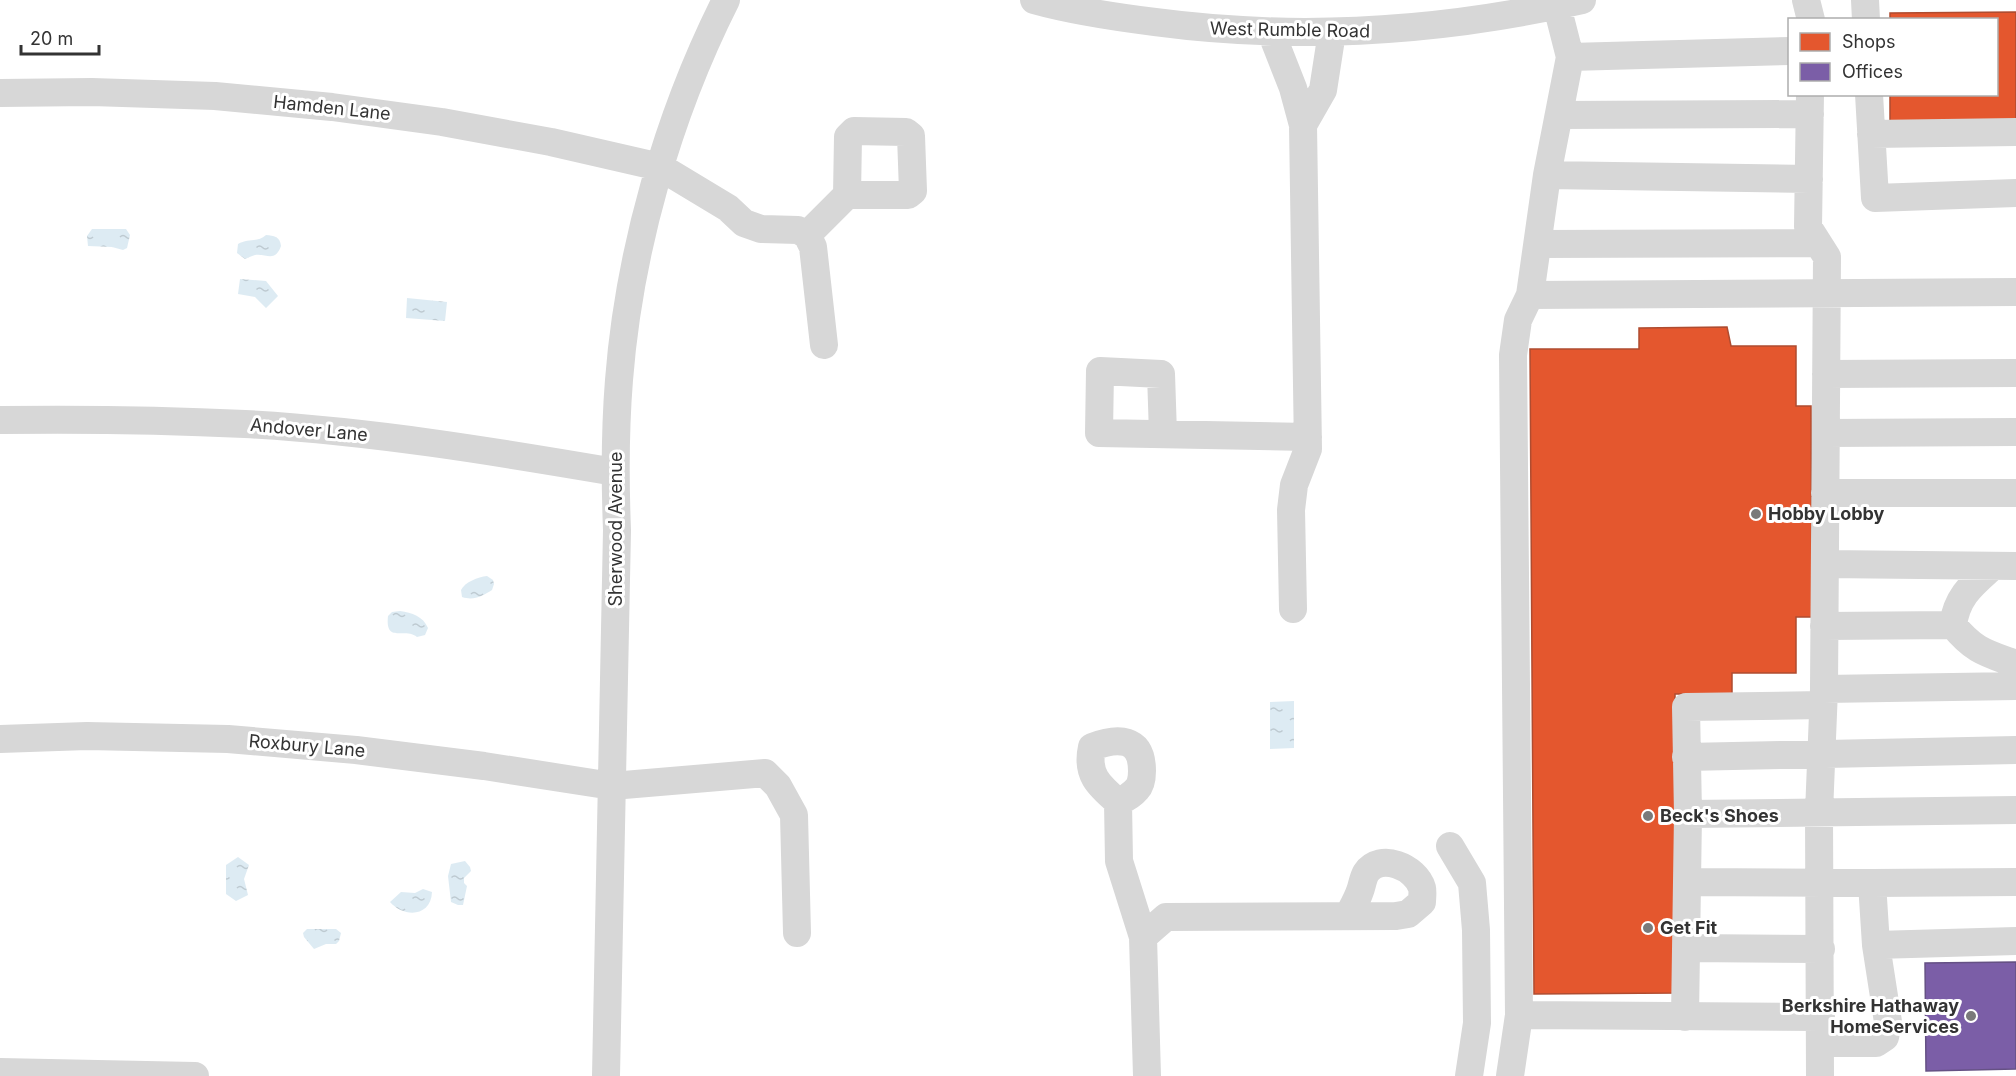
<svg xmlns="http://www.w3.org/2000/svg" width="2016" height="1076" font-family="Inter,sans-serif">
<defs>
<pattern id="water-ripples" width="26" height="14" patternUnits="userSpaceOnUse" patternTransform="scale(1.5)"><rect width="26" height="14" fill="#ddebf3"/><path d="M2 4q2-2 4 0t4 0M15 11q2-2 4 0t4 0" fill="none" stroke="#becad1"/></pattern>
</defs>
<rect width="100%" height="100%" fill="#fff"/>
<path fill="url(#water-ripples)" d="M 92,229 L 126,229 L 130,235 L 127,248 L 123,250 L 112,247 L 88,246 L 87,236 Z
M 266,235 C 274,236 280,236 281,246 C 275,263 266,253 255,255 C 251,256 248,258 245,259 L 237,253 L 238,244 C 248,238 257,243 266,235 Z
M 240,279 L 266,281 L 278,296 L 266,308 L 255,297 L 238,294 Z
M 407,298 L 447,302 L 445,321 L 406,318 Z
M 487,576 L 493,580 L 494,584 L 492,590 C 482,596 474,601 462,597 L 461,590 C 465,582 478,577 487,576 Z
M 400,611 C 412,613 423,616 428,628 L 425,635 L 417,637 C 404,627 385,644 388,616 L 392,612 Z
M 1294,701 L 1294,748 L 1270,749 L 1270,702 Z
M 238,857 L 249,865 L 244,879 L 248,895 L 236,901 L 226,894 L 226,865 Z
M 465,861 L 470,867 L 471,871 L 464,878 L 464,883 L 467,886 L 463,905 L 458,905 L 451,902 L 448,876 L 451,864 Z
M 423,889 L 432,892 C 431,917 404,918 390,902 L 401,892 L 415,893 Z
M 307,929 L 336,929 L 341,933 L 339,941 L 336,944 L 326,944 L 314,949 L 304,937 L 303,933 Z"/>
<path fill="#e4572e" stroke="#af4c30" stroke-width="1.5" d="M 2016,12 L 2016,122 L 1890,123 L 1890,94 L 1996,94 L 1996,20 L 1890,20 L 1890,13 Z
M 1727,327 L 1731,346 L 1796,346 L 1796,406 L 1811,406 L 1812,617 L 1796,617 L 1796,673 L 1732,673 L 1732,694 L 1675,694 L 1676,993 L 1534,994 L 1530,349 L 1639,349 L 1639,328 Z"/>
<path fill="#7b5ea7" stroke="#655184" stroke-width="1.5" d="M 2016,962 L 2016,1069 L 1926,1071 L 1925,963 Z"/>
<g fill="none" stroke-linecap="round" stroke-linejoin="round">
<path stroke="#d7d7d7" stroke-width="28" d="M 1034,0 C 1073,11 1115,17 1155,22 C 1298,41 1441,32 1582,0
M 1806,0 L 1811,20
M 1865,0 L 1866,20
M 1271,32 L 1293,88 L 1303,125 L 1308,449 L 1294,485 L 1291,510 L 1293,609
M 1570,57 L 1790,51
M 0,93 L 92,92 L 215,96 L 332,107 L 442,122 L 551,142 L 660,167 L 728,208 L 744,223 L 761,229 L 798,230 L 807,235 L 813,247 L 824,345
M 1810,94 L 1808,227 L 1827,257 L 1824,689 L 1819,813 L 1820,1076
M 1869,94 L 1875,198 L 2016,193
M 1560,115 L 1810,114
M 1303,125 L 1323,90 L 1332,32
M 1871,134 L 2016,132
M 1547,175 L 1809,179
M 807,235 L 847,195 L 848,137 L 854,131 L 906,132 L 911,136 L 913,191 L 908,195 L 847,195
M 1538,244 L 1818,243
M 1530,295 L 2016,292
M 1826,374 L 2016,373
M 0,420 C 82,419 164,420 245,424 C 370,431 492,451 615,472
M 1826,433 L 2016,432
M 1163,434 L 1161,374 L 1100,371 L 1099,433 L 1308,437
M 1825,493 L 2016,493
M 1825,564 L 2016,566
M 1993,566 C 1972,585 1957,596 1953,625 C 1974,651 1986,653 2016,664
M 1824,626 L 1953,625
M 1824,689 L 2016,686
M 0,739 L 87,736 L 228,739 L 356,750 L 484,766 L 612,786 L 765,773 L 778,786 L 794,815 L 797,933
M 1686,757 L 2016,750
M 1118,802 C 1098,785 1086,774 1092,747 C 1118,737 1142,737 1142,771 C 1142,777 1141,785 1137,789 C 1132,795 1125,799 1118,802 L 1119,861 L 1143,937
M 1688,814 L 2016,810
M 1450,846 L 1472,883 L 1476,930 L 1477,1023 L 1469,1076
M 1687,882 L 1872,883 L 1876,945
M 1872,883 L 2016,882
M 1686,948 L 1821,949
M 1519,1015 L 1821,1017
M 1685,1017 L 1688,814 L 1686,707 L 1823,705
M 1820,1043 L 1876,1043 L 1885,1037 L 1888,1022 L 1876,945 L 2016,941
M 0,1072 L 195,1076
M 606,1076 L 617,530 C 615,480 615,430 619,380 C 629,251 668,115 726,0
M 1147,1076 L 1143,937 L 1166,917 L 1396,916 L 1408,914 L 1422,902 C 1422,898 1423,892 1422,888 C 1416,867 1380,852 1366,873 C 1363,878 1362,886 1360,891 C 1357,900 1352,908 1348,916
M 1510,1076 L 1519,1015 L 1513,355 L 1518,320 L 1530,295 L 1547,175 L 1570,57 L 1557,6"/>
</g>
<g fill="#7a7a7a" stroke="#fff" stroke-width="2">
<circle cx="1756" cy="514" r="6"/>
<circle cx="1648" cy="816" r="6"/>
<circle cx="1648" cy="928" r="6"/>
<circle cx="1971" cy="1016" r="6"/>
</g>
<g text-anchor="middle" stroke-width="6" stroke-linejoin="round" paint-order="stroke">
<g font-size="18" fill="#333" stroke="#fff">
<text transform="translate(1290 30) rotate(1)" y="6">West Rumble Road</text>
<text transform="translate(332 108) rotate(6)" y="6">Hamden Lane</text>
<text transform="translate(309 430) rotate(5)" y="6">Andover Lane</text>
<text transform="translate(616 529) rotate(-90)" y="6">Sherwood Avenue</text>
<text transform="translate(307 746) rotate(5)" y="6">Roxbury Lane</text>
</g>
<g font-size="18" font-weight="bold" fill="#333" stroke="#fff" text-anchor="start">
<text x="1768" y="520">Hobby Lobby</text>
<text x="1660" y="822">Beck's Shoes</text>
<text x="1660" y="934">Get Fit</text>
<text x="1959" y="1012" text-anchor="end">Berkshire Hathaway<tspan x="1959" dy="21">HomeServices</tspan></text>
</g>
</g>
<rect x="1788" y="18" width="210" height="78" fill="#ffffff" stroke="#adadad" stroke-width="1.5"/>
<rect x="1800" y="33" width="30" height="18" fill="#e4572e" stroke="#adadad" stroke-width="1.5"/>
<text x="1842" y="48" font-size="18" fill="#333333">Shops</text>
<rect x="1800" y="63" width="30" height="18" fill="#7b5ea7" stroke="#adadad" stroke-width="1.5"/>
<text x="1842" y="78" font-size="18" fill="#333333">Offices</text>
<path d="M21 45v9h78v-9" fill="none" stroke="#333333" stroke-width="3"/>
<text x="30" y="45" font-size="18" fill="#333333" stroke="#ffffff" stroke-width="4.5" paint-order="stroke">20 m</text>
</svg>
